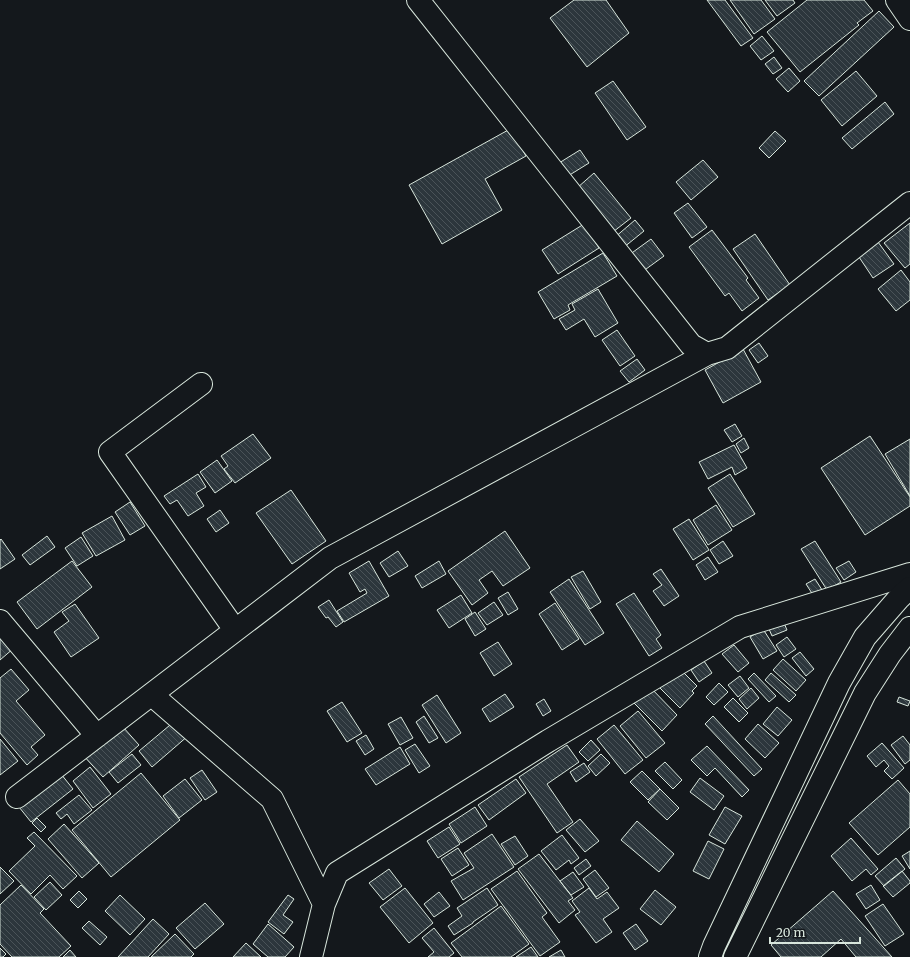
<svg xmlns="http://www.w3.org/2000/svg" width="910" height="957" font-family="Merriweather,serif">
<defs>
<pattern id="building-back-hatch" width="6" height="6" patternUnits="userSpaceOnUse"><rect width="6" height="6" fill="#2c363c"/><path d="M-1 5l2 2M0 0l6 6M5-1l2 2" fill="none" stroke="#4a5358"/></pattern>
</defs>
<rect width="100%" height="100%" fill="#14181c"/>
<path fill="url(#building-back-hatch)" stroke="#d8e6dc" d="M 574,0 L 606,0 L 629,33 L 587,67 L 550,18 Z
M 707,0 L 725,0 L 753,38 L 741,46 Z
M 730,0 L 761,0 L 775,19 L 754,34 Z
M 765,0 L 793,0 L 795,3 L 777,16 Z
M 807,0 L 864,0 L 873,11 L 857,23 L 859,25 L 800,72 L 767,32 Z
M 879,11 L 894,27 L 819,96 L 804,81 Z
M 762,36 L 774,51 L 761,60 L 750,46 Z
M 774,57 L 782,68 L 773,74 L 765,64 Z
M 789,68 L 800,81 L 788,92 L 776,79 Z
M 856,71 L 877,96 L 842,126 L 821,100 Z
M 613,81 L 646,127 L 627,140 L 595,93 Z
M 885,102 L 894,114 L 852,149 L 842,138 Z
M 510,129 L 526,156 L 485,179 L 502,210 L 442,244 L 409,185 Z
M 775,131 L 786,141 L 769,158 L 759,148 Z
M 580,150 L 589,163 L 568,176 L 559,163 Z
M 703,160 L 718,177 L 691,200 L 676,182 Z
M 594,173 L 631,218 L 609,235 L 577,188 Z
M 688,203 L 707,227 L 692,238 L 674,213 Z
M 635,220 L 644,231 L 623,248 L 614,238 Z
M 910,223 L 910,264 L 905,268 L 884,243 Z
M 584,224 L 599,248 L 558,274 L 542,250 Z
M 712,230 L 748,278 L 746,280 L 759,298 L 742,311 L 729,293 L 725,296 L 689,247 Z
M 755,234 L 790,285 L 768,300 L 733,249 Z
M 651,239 L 664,256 L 642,272 L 629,255 Z
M 878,242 L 894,264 L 873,278 L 859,257 Z
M 603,253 L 617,276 L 568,305 L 570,310 L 554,319 L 538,292 Z
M 901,270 L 910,282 L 910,300 L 896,311 L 878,289 Z
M 598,289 L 618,323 L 595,337 L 584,319 L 566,330 L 559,319 L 575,310 L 572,304 Z
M 617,330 L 635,356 L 620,366 L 602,340 Z
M 759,343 L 768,356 L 758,363 L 749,350 Z
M 743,349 L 761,382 L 723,403 L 705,370 Z
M 637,359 L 645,370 L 629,382 L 620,371 Z
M 735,424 L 742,436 L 732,442 L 724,430 Z
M 253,434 L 271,458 L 235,483 L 224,469 L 228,466 L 221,456 Z
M 870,436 L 910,497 L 910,506 L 865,535 L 821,468 Z
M 744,438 L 749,448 L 741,453 L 736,444 Z
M 910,439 L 910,496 L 885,454 Z
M 734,445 L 747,468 L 735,475 L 732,467 L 708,479 L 699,462 Z
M 217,460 L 232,481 L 215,493 L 200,472 Z
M 198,474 L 206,487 L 196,493 L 204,506 L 188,516 L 177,500 L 170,504 L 164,496 Z
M 730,474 L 755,514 L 733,527 L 708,488 Z
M 291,490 L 326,541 L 292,564 L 256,513 Z
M 130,502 L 145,526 L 130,535 L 115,512 Z
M 716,505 L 732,530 L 708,545 L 693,520 Z
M 220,510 L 229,523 L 216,532 L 207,519 Z
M 112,516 L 125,540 L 96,556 L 82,533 Z
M 689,519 L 709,550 L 693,560 L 673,529 Z
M 505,531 L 530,568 L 503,586 L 492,571 L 479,580 L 488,593 L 472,605 L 448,571 Z
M 47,536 L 55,547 L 30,565 L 22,555 Z
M 81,537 L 93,556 L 77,566 L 65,548 Z
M 1,539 L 15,559 L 0,569 L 0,540 Z
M 723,541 L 733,556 L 719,564 L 710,550 Z
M 815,541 L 841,582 L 827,590 L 801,549 Z
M 398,551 L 408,566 L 389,577 L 380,563 Z
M 708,557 L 718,572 L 705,580 L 696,565 Z
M 72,561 L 92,587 L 37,629 L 17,602 Z
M 369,561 L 389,596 L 344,622 L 337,611 L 367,593 L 365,589 L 360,592 L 349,573 Z
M 439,561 L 446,574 L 422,588 L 415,576 Z
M 849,561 L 856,572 L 844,580 L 836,568 Z
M 661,569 L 679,596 L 664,606 L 653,591 L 662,585 L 653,574 Z
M 583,571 L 601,602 L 590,609 L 571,577 Z
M 569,579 L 604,633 L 585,645 L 550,592 Z
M 815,579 L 824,593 L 815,598 L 806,584 Z
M 508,592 L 518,609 L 508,615 L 498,598 Z
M 634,593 L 661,635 L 656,639 L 662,648 L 649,656 L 616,604 Z
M 461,595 L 472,613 L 449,628 L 437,610 Z
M 329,600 L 343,622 L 336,627 L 328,617 L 326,618 L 318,607 Z
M 494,602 L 503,615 L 487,625 L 478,613 Z
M 555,603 L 579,639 L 562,650 L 539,614 Z
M 75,604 L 99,638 L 71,657 L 54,632 L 69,621 L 62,612 Z
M 475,612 L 486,629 L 475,636 L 465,619 Z
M 784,623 L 787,630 L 772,636 L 769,629 Z
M 763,629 L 777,651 L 763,659 L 750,637 Z
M 0,632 L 14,648 L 0,660 Z
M 787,637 L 796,649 L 784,657 L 776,645 Z
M 498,642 L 512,664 L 494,676 L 480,653 Z
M 734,645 L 749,663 L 738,672 L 722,654 Z
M 800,652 L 814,669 L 806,676 L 792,658 Z
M 783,659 L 806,680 L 796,691 L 773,670 Z
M 704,661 L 712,673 L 699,682 L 691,670 Z
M 11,669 L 29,690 L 16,701 L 45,735 L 31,747 L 38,755 L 27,765 L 0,733 L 0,678 Z
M 672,670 L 679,676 L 683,672 L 697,686 L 692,691 L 694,693 L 680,708 L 657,685 Z
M 754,673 L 776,696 L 769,702 L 748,679 Z
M 771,673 L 796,695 L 789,702 L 765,680 Z
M 740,676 L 749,688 L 738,697 L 728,685 Z
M 719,683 L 728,692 L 714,705 L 706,697 Z
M 649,686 L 677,715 L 662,731 L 633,702 Z
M 751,688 L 759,698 L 747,709 L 739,699 Z
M 505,694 L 514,707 L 490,722 L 482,709 Z
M 437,695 L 461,733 L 446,743 L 422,705 Z
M 899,697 L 910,701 L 908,706 L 897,702 Z
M 733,698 L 748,713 L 739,722 L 724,707 Z
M 544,699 L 551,711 L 543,716 L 536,704 Z
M 342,702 L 362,733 L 347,742 L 327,711 Z
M 777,707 L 792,720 L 778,736 L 763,724 Z
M 638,711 L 665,743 L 646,758 L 620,726 Z
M 424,716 L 438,738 L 429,743 L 416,722 Z
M 713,716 L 762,769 L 754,776 L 705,724 Z
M 401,717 L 413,738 L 400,745 L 388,724 Z
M 176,720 L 189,735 L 152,767 L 139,751 Z
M 758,724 L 779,743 L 765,758 L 745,739 Z
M 614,725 L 643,760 L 625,774 L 597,739 Z
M 123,727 L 139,745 L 103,777 L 82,754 L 91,745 L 96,751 Z
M 366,735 L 374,749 L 365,755 L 356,741 Z
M 903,736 L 910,745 L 910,760 L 905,764 L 891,745 Z
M 0,739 L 18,761 L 0,775 Z
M 591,740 L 600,750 L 588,761 L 579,752 Z
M 882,743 L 904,768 L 892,779 L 884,771 L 889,766 L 884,760 L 876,767 L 867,756 Z
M 415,744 L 430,766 L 419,773 L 405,750 Z
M 567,745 L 579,762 L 547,784 L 573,822 L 557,833 L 519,777 Z
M 707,746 L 749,790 L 742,797 L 715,768 L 707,776 L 691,760 Z
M 400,747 L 410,764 L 376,785 L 365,769 Z
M 132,754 L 141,765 L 118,783 L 109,772 Z
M 601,754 L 610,763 L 596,776 L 588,766 Z
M 665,762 L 682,780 L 673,789 L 655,771 Z
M 584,763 L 590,772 L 576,782 L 570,772 Z
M 90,767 L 111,794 L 93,808 L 73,781 Z
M 57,769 L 73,789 L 31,822 L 15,802 Z
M 202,770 L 217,792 L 205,800 L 190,778 Z
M 642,771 L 660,789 L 648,800 L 630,782 Z
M 141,773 L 180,820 L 111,877 L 72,830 Z
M 700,778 L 724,796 L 714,810 L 690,792 Z
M 185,779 L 202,800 L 179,818 L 163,796 Z
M 516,779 L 526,793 L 489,820 L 478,805 Z
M 898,780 L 910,794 L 910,827 L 878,855 L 849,823 Z
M 660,789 L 679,808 L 667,820 L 648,802 Z
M 79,795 L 92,810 L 74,824 L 67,814 L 61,819 L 56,813 Z
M 475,807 L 487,826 L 461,843 L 449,824 Z
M 725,807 L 742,816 L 725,844 L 709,835 Z
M 37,818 L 46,827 L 41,832 L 32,823 Z
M 580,819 L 599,841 L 585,852 L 566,830 Z
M 637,821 L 674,854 L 659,872 L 621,840 Z
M 64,824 L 99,863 L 82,878 L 48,839 Z
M 449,827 L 460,844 L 438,858 L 427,841 Z
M 34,832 L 77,876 L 63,889 L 50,875 L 31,894 L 9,871 L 35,846 L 27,838 Z
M 492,834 L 514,867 L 463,900 L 451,881 L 474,868 L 464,853 Z
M 562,835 L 579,858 L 571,864 L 569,860 L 556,870 L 541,851 Z
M 515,836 L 528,856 L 515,865 L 501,844 Z
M 851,838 L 878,869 L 871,875 L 866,869 L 852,881 L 831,856 Z
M 708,841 L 724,849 L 709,879 L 693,871 Z
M 458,848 L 469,865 L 452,876 L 441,859 Z
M 910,851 L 910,869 L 902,856 Z
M 539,854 L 573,898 L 568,901 L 575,910 L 559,923 L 518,869 Z
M 896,858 L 905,869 L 884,886 L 875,876 Z
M 586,859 L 591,866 L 579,875 L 574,868 Z
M 0,867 L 14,881 L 0,894 Z
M 389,869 L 402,886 L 383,900 L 369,883 Z
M 595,870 L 609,888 L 596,897 L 583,879 Z
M 517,871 L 547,913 L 542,917 L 560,942 L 540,956 L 491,889 Z
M 902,871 L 910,881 L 910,883 L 893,897 L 883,886 Z
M 573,872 L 584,887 L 571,895 L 560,881 Z
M 50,882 L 62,895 L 46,910 L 34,897 Z
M 21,885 L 44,909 L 40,913 L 71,946 L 59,957 L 12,957 L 0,944 L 0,905 Z
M 871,885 L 880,900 L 866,909 L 856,894 Z
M 405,888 L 433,923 L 409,943 L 380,907 Z
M 487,888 L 498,905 L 473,922 L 473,923 L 454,935 L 448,926 L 462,916 L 457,908 Z
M 589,888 L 597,899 L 607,892 L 619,908 L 603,919 L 612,932 L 596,943 L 575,915 L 580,912 L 572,901 Z
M 655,890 L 676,907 L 661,925 L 640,909 Z
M 79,891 L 87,899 L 78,908 L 70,900 Z
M 833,891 L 892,957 L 856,957 L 841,939 L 821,957 L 781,957 L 771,945 Z
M 439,892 L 450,906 L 434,917 L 424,904 Z
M 120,895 L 145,919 L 130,935 L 105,911 Z
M 288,895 L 294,899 L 283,915 L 293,922 L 284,934 L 268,922 Z
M 205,903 L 224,924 L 195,949 L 176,928 Z
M 883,904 L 904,934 L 885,946 L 865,916 Z
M 501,906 L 529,944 L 511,957 L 462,957 L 451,943 Z
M 153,919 L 169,934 L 148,957 L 118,957 Z
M 89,921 L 107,937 L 100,945 L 82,928 Z
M 268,924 L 294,947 L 285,957 L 268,957 L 253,944 Z
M 636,924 L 648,941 L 635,950 L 623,933 Z
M 434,928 L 454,953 L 449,957 L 428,957 L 434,952 L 422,938 Z
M 175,934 L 194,954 L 191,957 L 151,957 Z
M 246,943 L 261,957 L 233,957 Z
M 531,947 L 538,957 L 516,957 Z
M 0,948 L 6,954 L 3,957 L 0,957 Z
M 70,950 L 76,957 L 63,957 Z
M 561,950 L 565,957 L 549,957 Z"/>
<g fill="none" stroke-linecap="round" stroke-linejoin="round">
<defs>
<path id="minor" d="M 418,0 L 691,345 L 707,354 L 727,348 L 910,203
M 897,0 L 910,19
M 201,384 L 110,452 L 235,630
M 0,621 L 97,736
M 152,695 L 272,799 L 324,904
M 17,797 L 330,558 L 707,354
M 311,957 L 324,904 L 337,873 L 548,741 L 740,627 L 910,574"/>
<path id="major" d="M 710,957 L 714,946 L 839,683 L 865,637 L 899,598 L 910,588
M 735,957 L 865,693 L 890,654 L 910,628"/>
</defs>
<use href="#minor" stroke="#d8e6dc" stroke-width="24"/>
<use href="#major" stroke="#d8e6dc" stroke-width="24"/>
<use href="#minor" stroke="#14181c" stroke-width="22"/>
<use href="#major" stroke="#14181c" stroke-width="22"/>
</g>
<path d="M770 937v6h90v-6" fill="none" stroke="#d8e6dc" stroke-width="2"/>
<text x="776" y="937" font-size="12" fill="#d8e6dc" stroke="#14181c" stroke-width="3" paint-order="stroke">20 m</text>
</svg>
